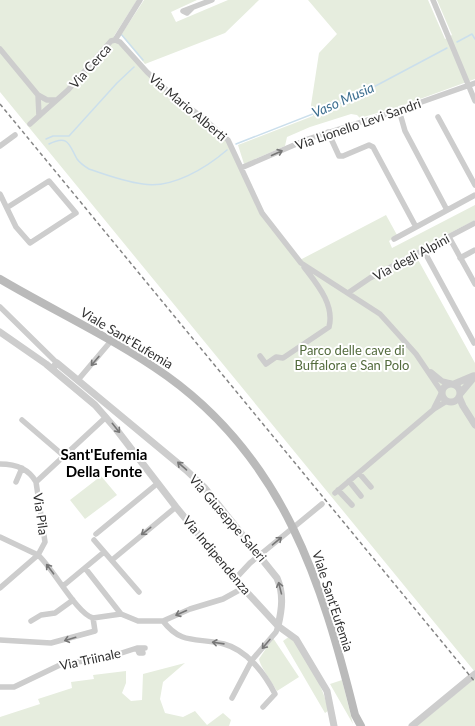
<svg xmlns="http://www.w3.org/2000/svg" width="475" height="726" font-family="Lato,sans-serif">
<rect width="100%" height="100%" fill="#fff"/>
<path fill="#e6edde" d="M 0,0 L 137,0 L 114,36 L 145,71 L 227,140 L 260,214 L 298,261 L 386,215 L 397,235 L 389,241 L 392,248 L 475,205 L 475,220 L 398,260 L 401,265 L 416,256 L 475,363 L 475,672 L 0,92 Z
M 144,0 L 197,0 L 171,12 L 176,22 L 228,0 L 259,0 L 225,33 L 145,64 L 121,35 Z
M 308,0 L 428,0 L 445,39 L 452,35 L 437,0 L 475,0 L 475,79 L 398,107 L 360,118 L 357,115 L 351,114 L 310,127 L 287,137 L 285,146 L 244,164 L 238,145 L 313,116 L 311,105 L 319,53 L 337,34 Z
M 101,476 L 117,495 L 85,519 L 70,500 Z
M 290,636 C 304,652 326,691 328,711 L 325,713 L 283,641 Z
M 273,638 L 299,677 L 277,691 C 273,684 260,666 259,659 Z
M 185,663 L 163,682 L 160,699 L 165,713 L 183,717 L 195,711 L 207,725 L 223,713 L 231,720 L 229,726 L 0,726 L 0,717 L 40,704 L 38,699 L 72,688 L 71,682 L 94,679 L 93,675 L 126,671 L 126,683 L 122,693 L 131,701 L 142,700 L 143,674 Z
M 475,678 L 475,726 L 417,726 Z
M 342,680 L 353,724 L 330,684 Z"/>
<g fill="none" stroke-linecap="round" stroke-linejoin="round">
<path stroke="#cbdfec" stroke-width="1.5" d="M 121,34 L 143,60
M 457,42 L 472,34 L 475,39
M 46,139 L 53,136 L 69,136 L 117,83 L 134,67
M 49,144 C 69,134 69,145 77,159 C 80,163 84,166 89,169 C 106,175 125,182 143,184 C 172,189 206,168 227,150
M 236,144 L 351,99 L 447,48"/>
<path stroke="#cdcdcd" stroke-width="5.5" d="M 433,0 L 475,101
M 192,8 L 187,13 L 183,11 L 212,0
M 115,40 L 120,42 L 147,72 L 171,94 L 203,118 L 228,140 L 262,213 L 301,263 L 380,314 L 416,354 L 441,391
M 0,49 L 38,95 L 47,100 L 55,100
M 38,95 L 39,116
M 399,110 L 405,131 L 447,210
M 438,117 L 475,185
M 30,124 L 68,90 L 111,41 L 115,40 L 140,0
M 328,132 L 339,156 L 343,156 L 369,145 L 373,147 L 416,227
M 0,146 L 15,135
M 241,168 L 308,139 L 399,110 L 475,83
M 0,194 L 16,227 L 30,243 L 76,213 L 49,181 L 8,207
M 449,237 L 475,284
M 394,239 L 475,195
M 424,251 L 474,343 L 475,342
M 460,258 L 475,250
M 348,293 L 370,278 L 475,223
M 0,307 L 57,363
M 260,356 L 266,364 L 276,357 L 283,358 L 329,327 C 335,304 316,283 304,267
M 431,372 L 442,381 L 450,383
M 78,380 L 111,341
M 434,408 L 441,394
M 22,420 L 64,456
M 0,464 C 15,464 29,469 36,482 L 45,542 L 38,555 C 53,568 77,614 93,618
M 359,473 L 371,487
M 349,481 L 361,496
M 16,482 L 22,468
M 36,482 L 106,417
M 338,490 L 352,505
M 335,493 L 434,409 L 447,401
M 96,534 L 158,483
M 0,537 L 38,555 L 0,588
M 94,540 L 139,592
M 112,560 L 176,507
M 85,568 L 121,614
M 236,578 L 250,563 L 322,504
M 63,586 L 104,552
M 93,618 L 121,614 L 138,621 L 163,621 L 190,609 L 223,599 L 243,588
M 31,621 L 41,615 L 55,613 L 73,600
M 163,621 C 182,646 198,637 224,644 C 247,650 265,674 275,694 L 263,707
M 0,640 L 51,643 L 95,631 L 93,618
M 137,648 L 139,653 L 143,653
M 0,687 L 14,687 L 62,664 L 106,658 L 137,648 L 145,648
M 232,698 L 252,660 L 276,632 L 278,626"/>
<path stroke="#cdcdcd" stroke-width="7" d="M 0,332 L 46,364 L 95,405 L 116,429 L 176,507 L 243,588 L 278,626 L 296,639 L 327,691 L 334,726
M 52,369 L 57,363 L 186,470 L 204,487 L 277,578 C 284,594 282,609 278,626
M442 393a9 9 0 1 1 18 0a9 9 0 1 1-18 0Z
M 454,384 L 473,376
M 460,394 L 475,376
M 459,397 L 463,406 L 475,425
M 412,726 L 475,674"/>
<path stroke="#bababa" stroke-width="8" d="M 0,279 C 56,312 115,339 167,376 C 284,460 322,582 355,715 L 361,726"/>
<path stroke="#858585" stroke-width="1.5" stroke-dasharray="4 3" stroke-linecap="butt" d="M 0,104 L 475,682"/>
</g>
<defs><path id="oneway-shaft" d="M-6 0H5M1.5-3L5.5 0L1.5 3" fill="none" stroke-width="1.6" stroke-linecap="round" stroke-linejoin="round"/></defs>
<g stroke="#777">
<use href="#oneway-shaft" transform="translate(277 153) rotate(-24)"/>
<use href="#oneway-shaft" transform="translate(95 361) rotate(130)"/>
<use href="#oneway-shaft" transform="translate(116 428) rotate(51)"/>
<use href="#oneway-shaft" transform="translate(182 466) rotate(-139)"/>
<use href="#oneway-shaft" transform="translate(146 531) rotate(142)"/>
<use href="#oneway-shaft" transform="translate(277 541) rotate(-40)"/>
<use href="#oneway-shaft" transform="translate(50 569) rotate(-127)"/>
<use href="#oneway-shaft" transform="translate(280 588) rotate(-104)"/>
<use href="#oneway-shaft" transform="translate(181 613) rotate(156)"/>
<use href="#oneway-shaft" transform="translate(70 639) rotate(163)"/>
<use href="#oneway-shaft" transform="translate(218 643) rotate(-172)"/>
<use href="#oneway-shaft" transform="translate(266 644) rotate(130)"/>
</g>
<g text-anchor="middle" stroke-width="4" stroke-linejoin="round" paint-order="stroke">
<g font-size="13" fill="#303030" stroke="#fff">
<text transform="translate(90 66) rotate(-48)" y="5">Via Cerca</text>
<text transform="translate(188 107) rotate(40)" y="5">Via Mario Alberti</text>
<text transform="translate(358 124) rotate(-19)" y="5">Via Lionello Levi Sandri</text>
<text transform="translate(411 257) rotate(-28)" y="5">Via degli Alpini</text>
<text transform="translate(127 338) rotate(31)" y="5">Viale Sant'Eufemia</text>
<text transform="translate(41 514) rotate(82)" y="5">Via Pila</text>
<text transform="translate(228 518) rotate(49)" y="5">Via Giuseppe Saleri</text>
<text transform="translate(217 555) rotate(50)" y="5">Via Indipendenza</text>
<text transform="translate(333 601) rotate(72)" y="5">Viale Sant'Eufemia</text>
<text transform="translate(90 659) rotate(-12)" y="5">Via Triinale</text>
</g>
<g font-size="13" fill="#536b3d" stroke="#fff">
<text x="352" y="355">Parco delle cave di<tspan x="352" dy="15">Buffalora e San Polo</tspan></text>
</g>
<g font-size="14" font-style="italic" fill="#3e7091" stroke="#fff">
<text transform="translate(343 100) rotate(-24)" y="5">Vaso Musia</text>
</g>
<g font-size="15" font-weight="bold" fill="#000" stroke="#fff">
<text x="104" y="460">Sant'Eufemia<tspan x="104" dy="17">Della Fonte</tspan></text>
</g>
</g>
</svg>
